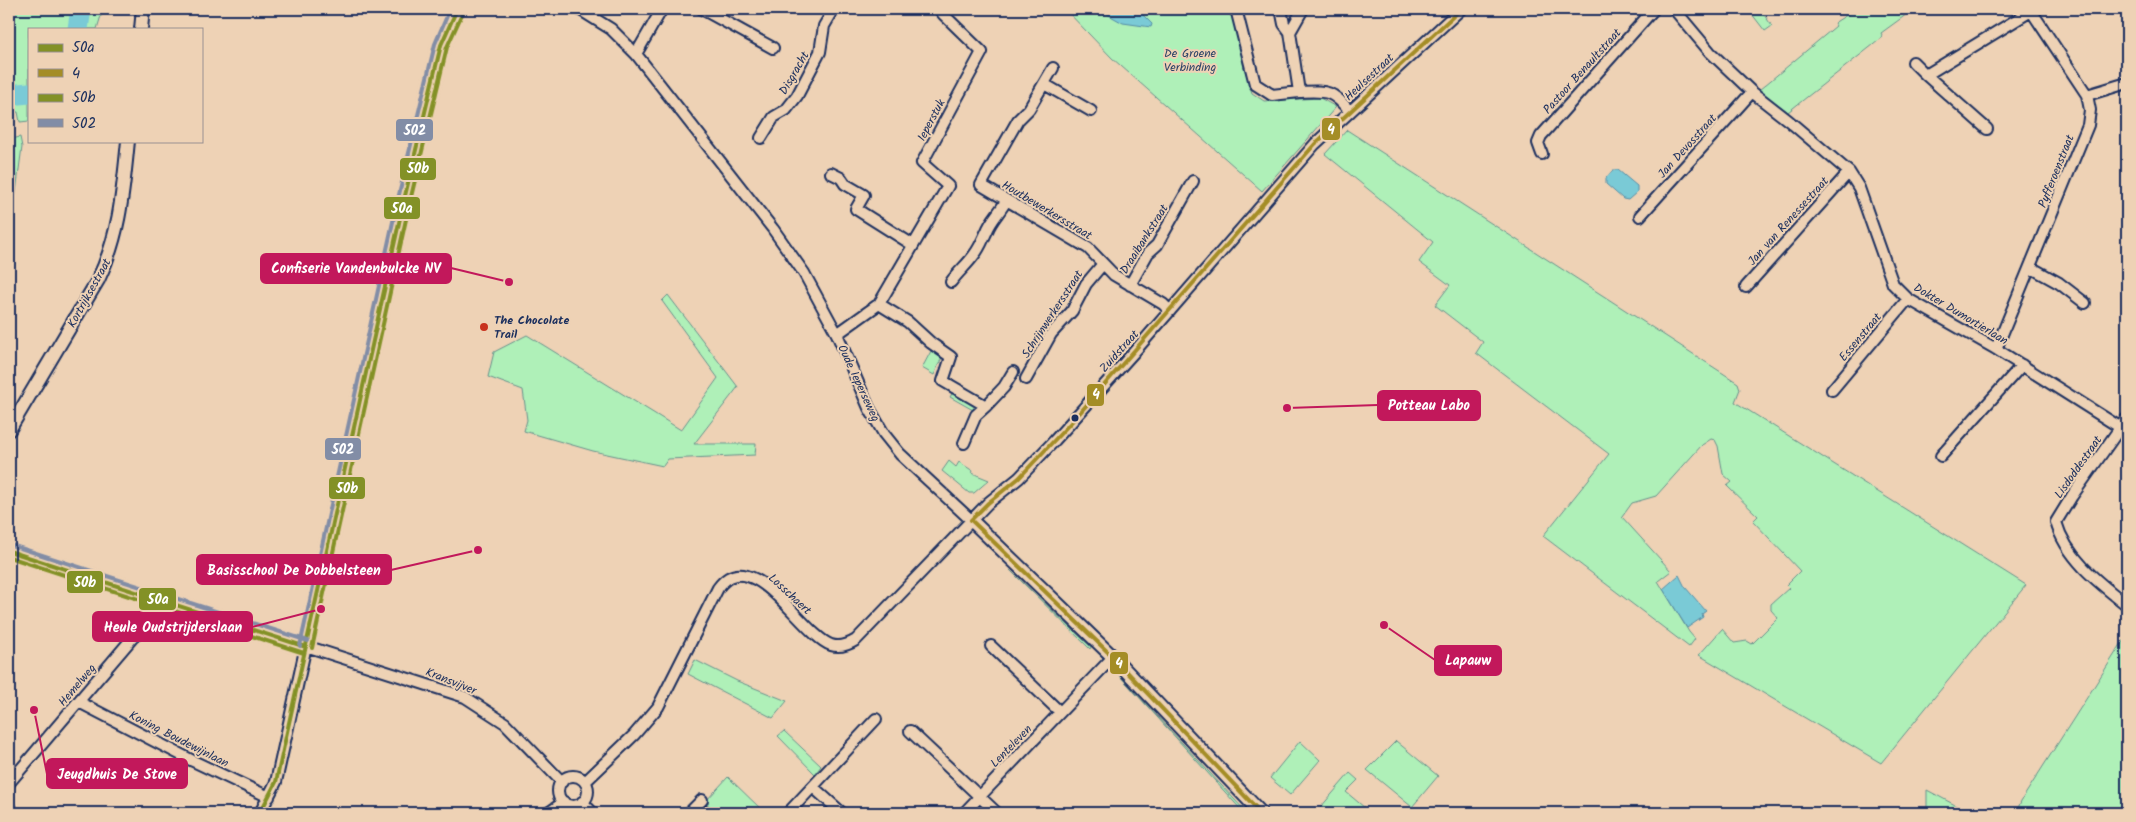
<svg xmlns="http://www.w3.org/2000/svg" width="2136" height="822" font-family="Kalam,sans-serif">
<rect width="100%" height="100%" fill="#eed2b5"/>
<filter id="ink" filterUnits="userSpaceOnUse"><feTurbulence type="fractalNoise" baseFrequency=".02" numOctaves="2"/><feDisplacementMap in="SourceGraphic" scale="10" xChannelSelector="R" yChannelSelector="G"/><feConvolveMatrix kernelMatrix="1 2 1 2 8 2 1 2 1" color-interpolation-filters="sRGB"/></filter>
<g filter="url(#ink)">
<path fill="#aff0b8" stroke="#65908b" d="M 9,9 L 78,9 L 76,29 L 29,29 L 29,90 L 9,93 Z
M 87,9 L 103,9 L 97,29 L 82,29 L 82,17 Z
M 1065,9 L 1231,9 L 1244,67 L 1252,93 L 1264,101 L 1320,98 L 1336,107 L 1262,191 L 1112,58 Z
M 1748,9 L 1760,9 L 1772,26 L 1765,31 Z
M 1856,9 L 1914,9 L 1881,33 L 1883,37 L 1788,112 L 1759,90 L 1836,26 L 1834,23 Z
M 29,96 L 29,121 L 20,122 L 18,112 L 9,112 L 9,100 Z
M 1347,130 L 1738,383 L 1740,389 L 1735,402 L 2026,585 L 1881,763 L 1699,655 L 1722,629 L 1734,643 L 1747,641 L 1752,644 L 1778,618 L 1771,610 L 1771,604 L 1789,588 L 1786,585 L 1800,571 L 1753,521 L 1758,516 L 1727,486 L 1732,482 L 1723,474 L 1718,446 L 1715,440 L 1711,439 L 1702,445 L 1656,496 L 1632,503 L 1622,517 L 1671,571 L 1658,581 L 1689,632 L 1695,639 L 1689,647 L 1543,536 L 1609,454 L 1476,353 L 1483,342 L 1435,305 L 1450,285 L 1419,262 L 1433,242 L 1325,154 Z
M 20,137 L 22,147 L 12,222 L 9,222 L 9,145 L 12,139 Z
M 668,295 L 738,387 L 694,444 L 756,444 L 755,455 L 668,459 L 663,466 L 593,451 L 524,431 L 527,420 L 523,390 L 488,377 L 494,352 L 527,335 L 681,430 L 718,378 L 662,301 Z
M 931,351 L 942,357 L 934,375 L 922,368 Z
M 953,392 L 975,405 L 973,410 L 950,397 Z
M 949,461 L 956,467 L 959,462 L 973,471 L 972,473 L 989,480 L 974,493 L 969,493 L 942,471 Z
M 1010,570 L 1091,647 L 1090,649 Z
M 2127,635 L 2127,813 L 2016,813 L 2021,801 Z
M 695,660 L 737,681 L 787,701 L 773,718 L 688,674 Z
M 1119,675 L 1247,813 L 1244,813 Z
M 784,731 L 821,766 L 815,774 L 778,736 Z
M 1300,741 L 1320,760 L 1290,795 L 1270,778 Z
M 1396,741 L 1438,776 L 1412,807 L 1367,770 Z
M 1350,773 L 1358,780 L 1346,792 L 1371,813 L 1326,813 L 1320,808 Z
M 728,777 L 765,813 L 717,813 L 705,802 Z
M 1927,790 L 1970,813 L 1927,813 Z"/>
<path fill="#7acad6" stroke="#548ca6" d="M 1098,9 L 1137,9 L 1152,24 L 1151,27 L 1123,23 Z
M 1613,170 L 1618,170 L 1637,186 L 1637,192 L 1628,200 L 1623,199 L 1606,184 L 1606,178 Z
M 1679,575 L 1685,587 L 1706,611 L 1702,614 L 1703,617 L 1687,628 L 1663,589 Z"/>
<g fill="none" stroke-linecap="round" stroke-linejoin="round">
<path stroke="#7acad6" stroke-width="21" d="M 78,29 L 81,9
M 9,95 L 29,93"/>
<defs>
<path id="minor" d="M 579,9 L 611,29 L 636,54 L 773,229 L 804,273 L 837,334 L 869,408 L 884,434 L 900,454 L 971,520
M 702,9 L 773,48
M 1236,9 L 1255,84 L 1272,95 L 1299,92
M 1281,9 L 1284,24 L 1290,32
M 1303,9 L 1290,32 L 1299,92 C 1326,91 1332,89 1350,112
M 1674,9 L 1710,52 L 1752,92 L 1789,121 L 1849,172 L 1859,188 L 1893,284 L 1908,299 L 1996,349 L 2121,428
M 636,54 L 662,9
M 1913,62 L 1926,75
M 1053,68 L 1029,109 L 1018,120 L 981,185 L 1088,248 L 1114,275 L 1163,304 L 1170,311
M 1044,84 L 1091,111
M 2087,95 L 2127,83
M 1987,129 L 1926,75 L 2031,11
M 761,138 L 774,117 L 786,110 L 797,96 L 820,52 L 824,26 L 834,9
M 1542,154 L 1538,143 L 1541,136 L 1654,9
M 831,173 L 841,178 L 845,184 L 864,195 L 856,209 L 913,245
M 1640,216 L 1752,92
M 2030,267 L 2059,283 L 2085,303
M 951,282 C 958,272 967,265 974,255 C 980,248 983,239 987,231 C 991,220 1000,212 1006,201
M 1130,285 L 1148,253 L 1157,245 L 1193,181
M 1746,287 L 1849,172
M 879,304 L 908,322 L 931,343 L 951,357 L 943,381 L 986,406 L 1004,387 L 1013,372
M 837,334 L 879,304 L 948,186 L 922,163 L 982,52 L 944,15 L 939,9
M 1996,349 L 2088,125 L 2090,110 L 2087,95 L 2030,9
M 1026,379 L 1051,334 L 1072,311 L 1086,284 L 1102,265
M 1832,390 L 1908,299
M 2127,418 L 2072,496 L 2056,522 C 2066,558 2099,583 2127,605
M 964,443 L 976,415 L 986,406
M 1941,456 L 2022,365
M 9,551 L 465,697 L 505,723 L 562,782
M 991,646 L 1060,712
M 79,702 L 193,761 L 269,797
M 910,731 L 997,813
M558 791a15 15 0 1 1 30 0a15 15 0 1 1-30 0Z
M 585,782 L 634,735 L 658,707 L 718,588 C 752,541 801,634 831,645 C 840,648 848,645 856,640 L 988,503 L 1019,478 L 1055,440 L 1135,351 L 1315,144 L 1461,9
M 9,783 L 163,602
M 813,787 L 842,813
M 582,802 L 593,813
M 9,808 L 14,813
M 260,813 L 276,782 L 404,200 L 441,45 L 457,9
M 548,813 L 564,802
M 689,813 L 702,800
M 788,813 L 876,719
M 964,813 L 1113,657"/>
<path id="tertiary" d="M 141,29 L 143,9
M 9,430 L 98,280 C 120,235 123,190 128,141
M 971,520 L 1113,657 L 1261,813"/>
</defs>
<use href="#minor" stroke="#1b2f5e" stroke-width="14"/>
<use href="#tertiary" stroke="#1b2f5e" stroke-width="16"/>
<use href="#minor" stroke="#eed2b5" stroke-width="10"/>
<use href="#tertiary" stroke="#eed2b5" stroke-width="12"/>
<defs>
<path id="bus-1" d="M 9,551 L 306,647
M 260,813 L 276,782 L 404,200 L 441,45 L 457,9"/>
<path id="bus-2" d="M 971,520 L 988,503 L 1019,478 L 1077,416 L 1315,144 L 1461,9
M 971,520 L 1113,657 L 1261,813"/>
<path id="bus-3" d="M 9,557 L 304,653
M 312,648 L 410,201 L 447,47 L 463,12"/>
<path id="bus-4" d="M 11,545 L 308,641
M 300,646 L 398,199 L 435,44 L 450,9"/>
</defs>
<use href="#bus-1" stroke="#eed2b5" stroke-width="8"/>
<use href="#bus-2" stroke="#eed2b5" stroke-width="8"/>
<use href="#bus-3" stroke="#eed2b5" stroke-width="8"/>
<use href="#bus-4" stroke="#eed2b5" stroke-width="8"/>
<use href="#bus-1" stroke="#839126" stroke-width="4"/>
<use href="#bus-2" stroke="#a48d26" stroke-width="4"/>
<use href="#bus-3" stroke="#839126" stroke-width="4"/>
<use href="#bus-4" stroke="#828da6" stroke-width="4"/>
</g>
</g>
<circle fill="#c8321e" stroke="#eed2b5" stroke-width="2" cx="484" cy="327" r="5"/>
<circle fill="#1b2f5e" stroke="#eed2b5" stroke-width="2" cx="1075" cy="418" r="4.5"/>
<g text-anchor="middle" stroke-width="4" stroke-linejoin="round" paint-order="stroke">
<g font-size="12" fill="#2a4267" stroke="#eed2b5">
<text x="1190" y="57">De Groene<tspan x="1190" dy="14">Verbinding</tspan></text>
</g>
<g font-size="12" fill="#1b2f5e" stroke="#eed2b5">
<text transform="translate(1582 71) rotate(-48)" y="4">Pastoor Benaultstraat</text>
<text transform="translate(794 73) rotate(-60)" y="4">Disgracht</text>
<text transform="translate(1369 77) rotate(-43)" y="4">Heulsestraat</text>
<text transform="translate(931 120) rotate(-62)" y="4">Ieperstuk</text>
<text transform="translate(1687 146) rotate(-48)" y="4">Jan Devosstraat</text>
<text transform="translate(2056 171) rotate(-68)" y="4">Pyfferoenstraat</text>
<text transform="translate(1047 210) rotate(31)" y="4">Houtbewerkersstraat</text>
<text transform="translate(1788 221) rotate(-48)" y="4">Jan van Renessestraat</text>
<text transform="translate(1144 239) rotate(-58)" y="4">Draaibankstraat</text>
<text transform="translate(89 293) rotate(-61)" y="4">Kortrijksestraat</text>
<text transform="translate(1052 314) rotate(-57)" y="4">Schrijnwerkersstraat</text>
<text transform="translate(1961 314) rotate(31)" y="4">Dokter Dumortierlaan</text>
<text transform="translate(1860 337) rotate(-50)" y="4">Essenstraat</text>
<text transform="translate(1119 351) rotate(-48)" y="4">Zuidstraat</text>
<text transform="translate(859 383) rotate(65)" y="4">Oude Ieperseweg</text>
<text transform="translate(2078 467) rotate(-55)" y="4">Lisdoddestraat</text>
<text transform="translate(790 594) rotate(43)" y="4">Losschaert</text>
<text transform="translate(451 681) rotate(22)" y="4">Kransvijver</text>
<text transform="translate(77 685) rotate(-50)" y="4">Hemelweg</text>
<text transform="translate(179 739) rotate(27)" y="4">Koning Boudewijnlaan</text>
<text transform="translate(1011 746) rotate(-46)" y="4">Lenteleven</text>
</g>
<g font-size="12" font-weight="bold" fill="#1b2f5e" stroke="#eed2b5" text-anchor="start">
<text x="494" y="324">The Chocolate<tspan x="494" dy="14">Trail</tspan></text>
</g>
</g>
<path fill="none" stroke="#c2185b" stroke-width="2" d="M509 282L451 268M1287 408L1378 405M478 550L391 570M321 609L252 627M1384 625L1435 660M34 710L47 774"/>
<g fill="#c2185b" stroke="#eed2b5" stroke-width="2">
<circle cx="509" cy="282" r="5"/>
<circle cx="1287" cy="408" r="5"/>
<circle cx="478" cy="550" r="5"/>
<circle cx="321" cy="609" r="5"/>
<circle cx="1384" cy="625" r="5"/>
<circle cx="34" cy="710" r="5"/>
</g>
<g fill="#c2185b" stroke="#c2185b" stroke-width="2">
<rect x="261" y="254" width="190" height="29" rx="5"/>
<rect x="1378" y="391" width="102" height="29" rx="5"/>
<rect x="197" y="555" width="194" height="29" rx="5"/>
<rect x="93" y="612" width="159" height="29" rx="5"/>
<rect x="1435" y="646" width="66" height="29" rx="5"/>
<rect x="47" y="759" width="140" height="29" rx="5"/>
</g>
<g font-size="14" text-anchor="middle" font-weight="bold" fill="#fff">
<text x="356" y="273">Confiserie Vandenbulcke NV</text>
<text x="1429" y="410">Potteau Labo</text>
<text x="294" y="575">Basisschool De Dobbelsteen</text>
<text x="173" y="632">Heule Oudstrijderslaan</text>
<text x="1468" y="665">Lapauw</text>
<text x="117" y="779">Jeugdhuis De Stove</text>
</g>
<g stroke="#eed2b5" stroke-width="2">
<rect x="1321" y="117" width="20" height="24" rx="5" fill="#a48d26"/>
<rect x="395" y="118" width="39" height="24" rx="5" fill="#828da6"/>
<rect x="399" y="157" width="38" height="24" rx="5" fill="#839126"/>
<rect x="383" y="196" width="38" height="24" rx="5" fill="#839126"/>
<rect x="1086" y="383" width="19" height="24" rx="5" fill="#a48d26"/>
<rect x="324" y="437" width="38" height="24" rx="5" fill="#828da6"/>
<rect x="328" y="476" width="38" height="24" rx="5" fill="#839126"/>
<rect x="66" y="570" width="38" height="24" rx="5" fill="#839126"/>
<rect x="138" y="587" width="39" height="24" rx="5" fill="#839126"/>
<rect x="1109" y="651" width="20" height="24" rx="5" fill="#a48d26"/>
</g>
<g font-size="14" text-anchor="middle" font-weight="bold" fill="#fff">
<text x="1331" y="134">4</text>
<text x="415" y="135">502</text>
<text x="418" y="173">50b</text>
<text x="402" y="213">50a</text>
<text x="1096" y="399">4</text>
<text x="343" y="454">502</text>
<text x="347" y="493">50b</text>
<text x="85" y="587">50b</text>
<text x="158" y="604">50a</text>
<text x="1119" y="668">4</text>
</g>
<rect width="2136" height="822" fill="none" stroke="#eed2b5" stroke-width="30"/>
<rect x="15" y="15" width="2106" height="792" fill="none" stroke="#1b2f5e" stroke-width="2" filter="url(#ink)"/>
<rect x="28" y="28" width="175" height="115" fill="#eed2b5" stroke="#9a9192"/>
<rect x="38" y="44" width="25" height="8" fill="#839126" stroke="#9a9192"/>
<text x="72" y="52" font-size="15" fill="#1b2f5e">50a</text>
<rect x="38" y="69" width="25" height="8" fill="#a48d26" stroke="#9a9192"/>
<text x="72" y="78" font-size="15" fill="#1b2f5e">4</text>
<rect x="38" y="94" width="25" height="8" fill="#839126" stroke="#9a9192"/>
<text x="72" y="102" font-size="15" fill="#1b2f5e">50b</text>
<rect x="38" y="119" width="25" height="8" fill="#828da6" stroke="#9a9192"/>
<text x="72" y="128" font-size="15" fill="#1b2f5e">502</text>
</svg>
